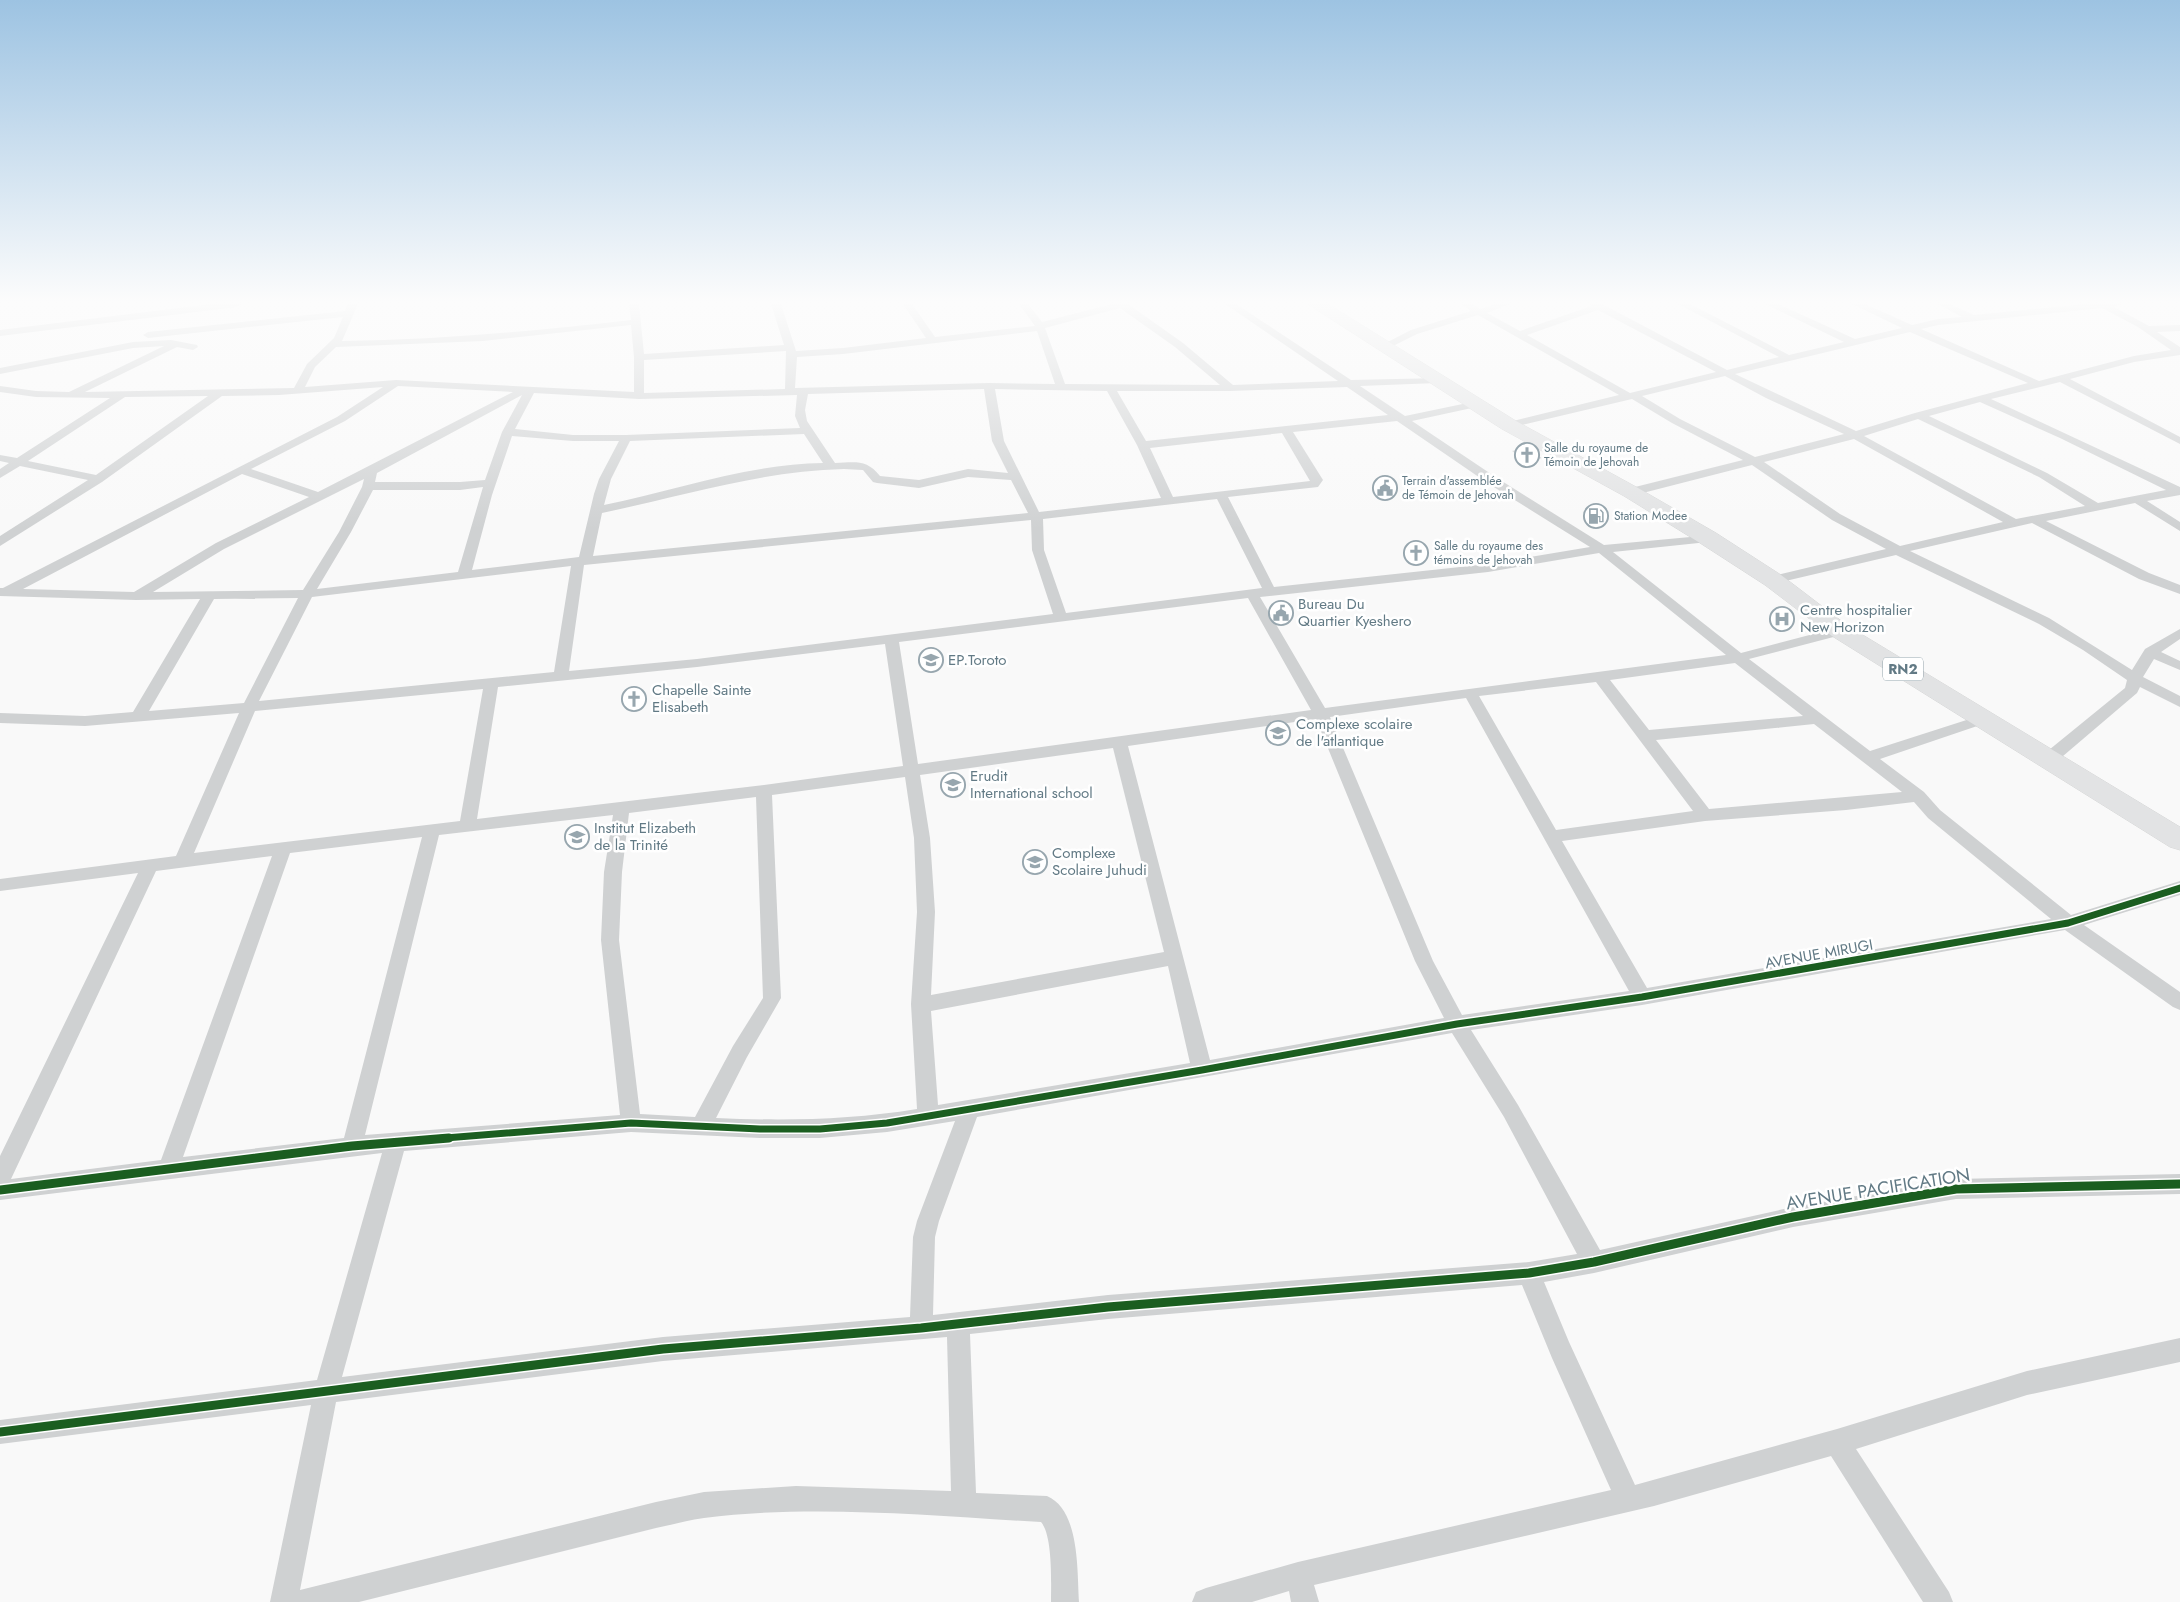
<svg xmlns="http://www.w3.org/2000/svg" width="2180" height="1602" font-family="Jost,sans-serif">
<rect width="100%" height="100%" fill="#f9f9f9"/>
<path fill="#d0d2d3" d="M 1525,448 L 1542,458 L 1528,462 L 1512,451 Z"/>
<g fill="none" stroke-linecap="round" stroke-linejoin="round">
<defs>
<path id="highway" d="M 1308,304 L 1328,304 L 1516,421 L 1638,488 L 1716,533 L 1781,575 L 1848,626 L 2180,827 L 2180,850 L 2170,847 L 1832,636 L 1765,585 L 1700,543 L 1624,496 L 1502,429 Z"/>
</defs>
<use href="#highway" stroke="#d5d6d6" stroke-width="1"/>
<path fill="#cfd1d2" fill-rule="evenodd" d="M 211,304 L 241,304 L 237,307 L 0,336 L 0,330 Z
M 348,304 L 358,304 L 342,341 C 438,340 535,331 631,320 L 629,304 L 639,304 L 644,354 L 784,345 L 771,304 L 781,304 L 796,351 L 843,348 L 926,338 L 903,304 L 912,304 L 935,337 L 1035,326 L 1019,304 L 1028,304 L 1042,322 L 1112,304 L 1128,304 L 1183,343 L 1233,385 L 1338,381 L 1225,304 L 1236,304 L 1351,380 L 1441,378 L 1442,380 L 1437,383 L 1360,386 L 1405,416 L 1477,401 L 1481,402 L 1482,404 L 1481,406 L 1412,421 L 1497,478 L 1604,545 L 1712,535 L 1714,538 L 1712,541 L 1708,542 L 1613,552 L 1741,653 L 1840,627 L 1845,628 L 1847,631 L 1845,634 L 1749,659 L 1870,751 L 1979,716 L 1989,716 L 1992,719 L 1989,722 L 1880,759 L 1924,792 L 1940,810 L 2071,915 L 2180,881 L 2180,895 L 2084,925 L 2180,992 L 2180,1010 L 2173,1007 L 2065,930 L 1642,1005 L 1471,1030 L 1518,1105 L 1600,1250 L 1793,1207 L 1956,1179 L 2180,1174 L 2180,1194 L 1956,1199 L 1793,1227 L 1594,1273 L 1544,1282 L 1569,1342 L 1635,1485 L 1837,1429 L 2027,1371 L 2180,1338 L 2180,1362 L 2027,1395 L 1856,1449 L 1949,1592 L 1953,1602 L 1923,1602 L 1831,1456 L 1654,1506 L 1314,1585 L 1319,1602 L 1291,1602 L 1289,1591 L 1252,1602 L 1192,1602 L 1196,1592 L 1206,1588 L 1298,1562 L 1611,1490 L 1552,1358 L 1522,1285 L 1108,1319 L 970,1334 L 976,1493 L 1047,1496 C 1080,1510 1077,1571 1079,1602 L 1051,1602 C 1051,1583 1053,1536 1041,1522 C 932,1516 813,1504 704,1518 C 688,1520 672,1525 656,1528 L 359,1602 L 270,1602 L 311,1405 L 0,1444 L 0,1420 L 317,1380 L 382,1153 L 0,1200 L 0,1156 L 138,873 L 0,891 L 0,879 L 176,856 L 239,713 L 85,726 L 0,723 L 0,713 L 85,716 L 133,712 L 200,599 L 136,600 L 0,596 L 0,588 L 3,588 L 337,417 L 383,387 L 279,395 L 222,396 L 102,482 L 0,546 L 0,536 L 88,480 L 20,466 L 0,478 L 0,469 L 9,463 L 0,461 L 0,455 L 17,458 L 110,398 L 36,397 L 0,392 L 0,386 L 36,391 L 69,392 L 164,346 L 133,348 L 0,374 L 0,368 L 133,342 L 171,340 L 197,345 L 198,347 L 193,350 L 177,347 L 85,392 L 294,388 L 307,364 L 334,338 L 343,317 L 148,338 L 143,335 L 148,332 L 345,311 ZM 1120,308 L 1175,347 L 1220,385 L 1065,384 L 1045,328 ZM 631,325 L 634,357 L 634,392 L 396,380 L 305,387 L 315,367 L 336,347 L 483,341 ZM 1037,331 L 1055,384 L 989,383 L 795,388 L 797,357 L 843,354 ZM 786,351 L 785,389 L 644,393 L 644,360 ZM 398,386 L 513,392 L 318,492 L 251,469 L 345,421 ZM 1347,387 L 1388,415 L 1146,441 L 1117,391 L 1230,391 ZM 984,389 L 992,441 L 1008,473 L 968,469 L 919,480 L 880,476 C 867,459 855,462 835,463 L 807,421 L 805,410 L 808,394 ZM 995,389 L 1107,391 L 1137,445 L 1161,498 L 1039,512 L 1004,441 ZM 534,393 L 639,399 L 797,395 L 795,416 L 800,428 L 626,435 L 573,435 L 515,429 ZM 522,395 L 502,432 L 485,480 L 460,482 L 375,482 L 377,473 ZM 208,396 L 96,475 L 28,461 L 125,397 ZM 1397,421 L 1489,484 L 1590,547 L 1488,564 L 1274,587 L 1228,497 L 1318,487 L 1323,480 L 1293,432 ZM 1282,433 L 1310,481 L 1173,497 L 1150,448 ZM 804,434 L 823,463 C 749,464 676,490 604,505 L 611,479 L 630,441 ZM 512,436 L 573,441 L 619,441 L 599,479 L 594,494 L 579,557 L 472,570 L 492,495 ZM 844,469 L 863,470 L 873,482 L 877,483 L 919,488 L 968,477 L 1011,480 L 1028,513 L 593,556 L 602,513 C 683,496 760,471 844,469 ZM 242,474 L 309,497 L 216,543 L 134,592 L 23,589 ZM 364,479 L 362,487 L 339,532 L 303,590 L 153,592 L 224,549 ZM 483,487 L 458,572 L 317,589 L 351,532 L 373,490 L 460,490 ZM 1217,499 L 1262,588 L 1066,613 L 1044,550 L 1043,519 ZM 1031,520 L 1032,550 L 1053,614 L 697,659 L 569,671 L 584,565 ZM 1599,553 L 1726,655 L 1325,708 L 1260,597 L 1488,572 ZM 571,566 L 554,672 L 259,701 L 312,597 ZM 298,598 L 244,703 L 149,711 L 214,599 ZM 1248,598 L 1311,710 L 918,764 L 899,642 ZM 885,644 L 903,766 L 764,785 L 477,819 L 498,687 L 697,667 ZM 1735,663 L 1803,716 L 1649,730 L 1610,680 ZM 1596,682 L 1693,811 L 1556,830 L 1479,696 ZM 483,689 L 460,821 L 194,853 L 255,711 ZM 1466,698 L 1629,991 L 1462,1015 L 1433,961 L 1330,717 ZM 1316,719 L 1415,961 L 1444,1018 L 1210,1060 L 1128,746 ZM 1814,724 L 1902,792 L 1709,809 L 1656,740 ZM 1113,748 L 1164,952 L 931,995 L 935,912 L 930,838 L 920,775 ZM 905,777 L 914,838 L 917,912 L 911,1004 L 917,1109 C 850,1120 784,1121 716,1118 L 747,1057 L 781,998 L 772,795 ZM 756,797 L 763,998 L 733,1046 L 695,1117 L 640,1114 L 619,940 L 622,872 L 629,813 ZM 1914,802 L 1928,818 L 2051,919 L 1647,988 L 1562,841 L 1705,821 L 1846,810 ZM 613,815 L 604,872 L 601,940 L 620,1115 L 365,1135 L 439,835 ZM 422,837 L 344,1138 L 183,1157 L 290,853 ZM 272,856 L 161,1160 L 11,1179 L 156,871 ZM 1168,966 L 1190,1063 L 938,1105 L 931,1011 ZM 1452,1033 L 1504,1117 L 1577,1254 L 1529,1262 L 1108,1295 L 933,1315 L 935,1237 L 939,1221 L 977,1117 ZM 955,1121 L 917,1221 L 913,1237 L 910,1317 L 663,1337 L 342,1377 L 404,1151 L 631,1132 L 760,1138 L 820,1138 L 887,1132 ZM 947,1337 L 951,1491 L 796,1486 L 704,1492 L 656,1502 L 300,1590 L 336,1402 L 663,1361 Z
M 1461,304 L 1473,304 L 1480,309 L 1495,304 L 1510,304 L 1487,313 L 1520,331 L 1591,306 L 1590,304 L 1602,304 L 1727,370 L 1779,357 L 1678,304 L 1690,304 L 1789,355 L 1844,342 L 1765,304 L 1778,304 L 1855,339 L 1902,328 L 1852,304 L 1865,304 L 1912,325 L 1938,319 L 1962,317 L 1938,304 L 1950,304 L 1974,315 L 2085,304 L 2121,304 L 2114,307 L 2149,326 L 2180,325 L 2180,331 L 2157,332 L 2180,347 L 2180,355 L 2134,362 L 2070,379 L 2180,437 L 2180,444 L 2060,382 L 1991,399 L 2180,487 L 2180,495 L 2147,501 L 2180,522 L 2180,531 L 2135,503 L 2046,521 L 2149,573 L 2180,585 L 2180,594 L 2139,579 L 2032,523 L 1910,551 L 2049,618 L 2132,670 L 2145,649 L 2180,629 L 2180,639 L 2161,652 L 2180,661 L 2180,670 L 2154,659 L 2143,677 L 2180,696 L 2180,707 L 2140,687 L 2137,693 L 2056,762 L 2050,763 L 2044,762 L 2042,758 L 2044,754 L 2125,688 L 2127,680 L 2083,650 L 2039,624 L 1896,555 L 1773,584 L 1768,583 L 1766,580 L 1768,577 L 1886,549 L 1832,520 L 1752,465 L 1631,496 L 1627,495 L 1625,492 L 1627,489 L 1743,460 L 1672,423 L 1632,399 L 1509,428 L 1505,427 L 1503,425 L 1505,423 L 1619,395 L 1478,315 L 1417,334 L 1387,349 L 1383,350 L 1378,347 L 1411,330 L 1471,311 ZM 2102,308 L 2138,327 L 2171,350 L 2134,356 L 2039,381 L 1921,329 L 1938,325 ZM 1598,310 L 1716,372 L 1630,393 L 1527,335 ZM 1910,332 L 2028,383 L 1915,413 L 1856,431 L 1735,374 ZM 1725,376 L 1766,398 L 1844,434 L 1755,457 L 1680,419 L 1642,396 ZM 1980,402 L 2060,438 L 2166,490 L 2098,503 L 2047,473 L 1929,416 ZM 1918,419 L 2039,477 L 2085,506 L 2016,519 L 1864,436 ZM 1854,439 L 2003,522 L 1900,546 L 1840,514 L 1764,462 Z"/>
<use href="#highway" fill="#e2e3e4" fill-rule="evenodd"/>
<defs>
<path id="cycleway-far1" d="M 433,1139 L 631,1123 L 760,1129 L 820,1129 L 887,1123 L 1202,1070 L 1457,1024 L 1642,997 L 2068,923 L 2180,888"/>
<path id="cycleway" d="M 0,1190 L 352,1146 L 449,1138
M 0,1432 L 663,1349 L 921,1328 L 1108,1307 L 1529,1273 L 1594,1262 L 1793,1217 L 1956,1189 L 2180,1184"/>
</defs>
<use href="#cycleway-far1" stroke="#fff" stroke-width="10"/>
<use href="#cycleway" stroke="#fff" stroke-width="12"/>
<use href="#cycleway-far1" stroke="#1b5e20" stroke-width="7"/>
<use href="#cycleway" stroke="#1b5e20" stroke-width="9"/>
</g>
<linearGradient id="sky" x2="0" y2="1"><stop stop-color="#9dc3e2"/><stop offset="0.57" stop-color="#fcfcfc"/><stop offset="1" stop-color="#fcfcfc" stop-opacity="0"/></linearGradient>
<rect width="2180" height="529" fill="url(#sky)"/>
<defs>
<symbol id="church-ring" viewBox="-11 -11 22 22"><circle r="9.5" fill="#fff" stroke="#97a6ae" stroke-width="1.5"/><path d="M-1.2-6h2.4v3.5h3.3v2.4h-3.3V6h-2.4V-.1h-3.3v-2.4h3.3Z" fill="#97a6ae"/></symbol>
<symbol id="civic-ring" viewBox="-11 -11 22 22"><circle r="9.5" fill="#fff" stroke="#97a6ae" stroke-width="1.5"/><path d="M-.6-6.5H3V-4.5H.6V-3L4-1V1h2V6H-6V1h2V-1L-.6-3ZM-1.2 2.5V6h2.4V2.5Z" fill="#97a6ae"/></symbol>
<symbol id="fuel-ring" viewBox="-11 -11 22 22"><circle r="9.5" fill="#fff" stroke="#97a6ae" stroke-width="1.5"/><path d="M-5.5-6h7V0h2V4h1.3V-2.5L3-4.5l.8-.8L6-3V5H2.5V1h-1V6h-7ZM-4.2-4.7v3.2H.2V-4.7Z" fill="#97a6ae"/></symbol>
<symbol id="hospital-ring" viewBox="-11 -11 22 22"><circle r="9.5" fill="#fff" stroke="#97a6ae" stroke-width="1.5"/><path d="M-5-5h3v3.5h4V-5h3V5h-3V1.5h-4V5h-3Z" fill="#97a6ae"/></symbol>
<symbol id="school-ring" viewBox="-11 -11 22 22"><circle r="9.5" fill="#fff" stroke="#97a6ae" stroke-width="1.5"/><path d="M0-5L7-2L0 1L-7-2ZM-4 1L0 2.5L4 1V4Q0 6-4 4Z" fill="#97a6ae"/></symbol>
</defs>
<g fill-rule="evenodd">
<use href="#church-ring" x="1513" y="441" width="28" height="28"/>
<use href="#civic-ring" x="1371" y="474" width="28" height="28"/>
<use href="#fuel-ring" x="1582" y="502" width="28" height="28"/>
<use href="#church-ring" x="1402" y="539" width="28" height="28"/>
<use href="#civic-ring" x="1267" y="599" width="28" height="28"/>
<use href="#hospital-ring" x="1768" y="605" width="28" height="28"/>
<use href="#school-ring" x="917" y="646" width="28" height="28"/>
<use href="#church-ring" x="620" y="685" width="28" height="28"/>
<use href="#school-ring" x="1264" y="719" width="28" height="28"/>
<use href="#school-ring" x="939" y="771" width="28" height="28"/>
<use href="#school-ring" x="563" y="823" width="28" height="28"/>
<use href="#school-ring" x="1021" y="848" width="28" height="28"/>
</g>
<g text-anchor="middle" stroke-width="5" stroke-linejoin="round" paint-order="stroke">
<g font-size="12" fill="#627a85" stroke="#fff" text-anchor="start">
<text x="1544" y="452">Salle du royaume de<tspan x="1544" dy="14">Témoin de Jehovah</tspan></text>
<text x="1402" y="485">Terrain d'assemblée<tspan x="1402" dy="14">de Témoin de Jehovah</tspan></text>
<text x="1614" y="520">Station Modee</text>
<text x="1434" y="550">Salle du royaume des<tspan x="1434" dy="14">témoins de Jehovah</tspan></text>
</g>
<rect fill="#fff" stroke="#91a2aa" stroke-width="1" x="1883" y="657.5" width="40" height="23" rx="4"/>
<g font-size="14" font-weight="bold" fill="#627a85">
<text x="1903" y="674">RN2</text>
</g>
<g font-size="15" fill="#627a85" stroke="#fff" text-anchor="start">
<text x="1298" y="609">Bureau Du<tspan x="1298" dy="17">Quartier Kyeshero</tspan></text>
<text x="1800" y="615">Centre hospitalier<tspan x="1800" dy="17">New Horizon</tspan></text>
<text x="948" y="665">EP.Toroto</text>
<text x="652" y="695">Chapelle Sainte<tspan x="652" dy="17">Elisabeth</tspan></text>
<text x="1296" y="729">Complexe scolaire<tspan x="1296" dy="17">de l'atlantique</tspan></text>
<text x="970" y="781">Erudit<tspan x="970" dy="17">International school</tspan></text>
<text x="594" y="833">Institut Elizabeth<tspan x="594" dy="17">de la Trinité</tspan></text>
<text x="1052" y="858">Complexe<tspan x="1052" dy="17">Scolaire Juhudi</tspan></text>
</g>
<g font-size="15" fill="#627a85" stroke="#fff">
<text transform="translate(1819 954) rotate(-10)" y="5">AVENUE MIRUGI</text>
</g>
<g font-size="18" fill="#627a85" stroke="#fff">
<text transform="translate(1878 1189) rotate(-9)" y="6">AVENUE PACIFICATION</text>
</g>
</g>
</svg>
